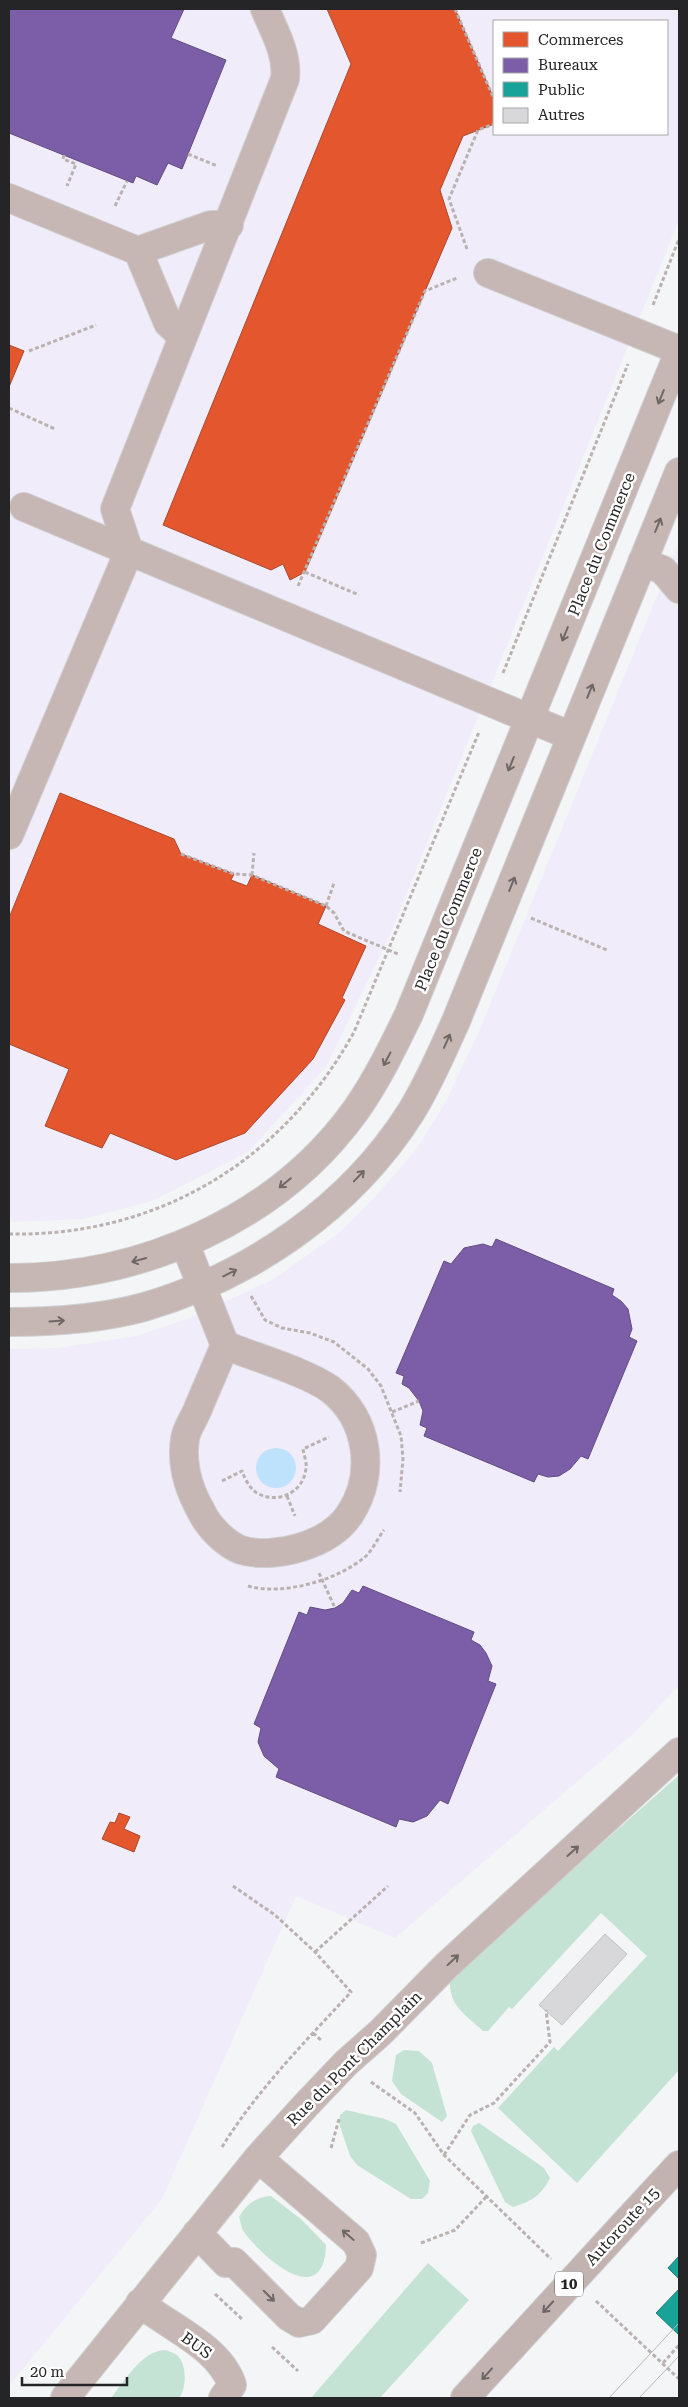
<svg xmlns="http://www.w3.org/2000/svg" width="688" height="2407" font-family="'Roboto Serif',serif">
<rect width="100%" height="100%" fill="#f3f5f7"/>
<path fill="#f1ecf9" fill-rule="evenodd" d="M 9,9 L 679,9 L 679,220 L 388,939 L 326,1067 L 248,1152 L 152,1201 L 83,1219 L 15,1222 L 9,1221 ZM 494,21 L 667,21 L 667,134 L 494,134 Z
M 679,542 L 679,1686 L 635,1732 L 395,1938 L 296,1896 L 162,2199 L 9,2386 L 9,1349 L 58,1348 L 136,1336 L 187,1319 L 272,1280 L 339,1233 L 371,1201 L 415,1151 L 444,1105 L 478,1034 Z"/>
<path fill="#c4e3d4" d="M 679,1775 L 679,2070 L 577,2183 L 498,2108 L 554,2047 L 558,2051 L 647,1956 L 601,1913 L 512,2009 L 509,2007 L 488,2031 L 483,2031 C 465,2014 448,2006 450,1978 Z
M 404,2050 L 419,2051 L 432,2063 L 447,2116 L 442,2122 L 401,2094 L 392,2081 L 396,2055 Z
M 346,2110 L 385,2119 L 396,2124 L 430,2181 L 428,2193 L 422,2199 L 411,2199 L 357,2165 L 350,2156 L 339,2123 L 340,2115 Z
M 479,2123 L 544,2168 L 550,2178 C 541,2196 530,2202 513,2207 L 505,2202 L 471,2131 L 473,2126 Z
M 271,2196 L 302,2220 L 326,2245 C 324,2312 262,2257 244,2232 C 241,2228 241,2222 239,2217 C 247,2204 255,2197 271,2196 Z
M 428,2263 L 469,2300 L 380,2398 L 311,2398 Z
M 165,2350 C 169,2351 174,2353 177,2355 C 187,2364 187,2388 179,2398 L 111,2398 C 125,2381 141,2351 165,2350 Z"/>
<path fill="#bee2fc" d="M256 1468a20 20 0 1 1 40 0a20 20 0 1 1-40 0Z"/>
<path fill="#e4572e" stroke="#ab482c" d="M 327,9 L 455,9 L 494,99 L 494,124 L 463,136 L 440,190 L 452,228 L 305,572 L 290,580 L 283,564 L 271,570 L 163,525 L 351,64 Z
M 9,345 L 24,351 L 9,387 Z
M 60,793 L 174,839 L 181,854 L 234,874 L 231,880 L 247,886 L 252,875 L 326,906 L 318,924 L 366,946 L 342,998 L 345,1000 L 313,1059 L 245,1133 L 176,1160 L 110,1133 L 102,1148 L 45,1126 L 69,1069 L 9,1044 L 9,918 Z
M 119,1813 L 130,1817 L 124,1829 L 140,1836 L 134,1852 L 102,1839 L 110,1822 L 115,1823 Z"/>
<path fill="#7b5ea7" stroke="#614d81" d="M 9,9 L 184,9 L 171,38 L 226,60 L 182,169 L 168,163 L 157,185 L 136,176 L 133,183 L 9,133 Z
M 496,1239 L 614,1289 L 612,1295 L 621,1301 L 628,1309 L 632,1329 L 629,1337 L 637,1341 L 588,1459 L 581,1456 L 570,1469 L 559,1476 L 548,1477 L 538,1474 L 534,1482 L 424,1436 L 427,1428 L 420,1425 L 423,1411 L 419,1401 L 409,1388 L 402,1384 L 404,1376 L 396,1373 L 444,1261 L 451,1264 L 464,1248 L 483,1244 L 492,1247 Z
M 363,1586 L 474,1632 L 471,1640 L 480,1645 L 486,1653 L 492,1666 L 488,1681 L 496,1684 L 448,1804 L 440,1800 L 427,1816 L 413,1822 L 399,1819 L 396,1827 L 276,1777 L 279,1769 L 264,1756 L 258,1742 L 261,1728 L 254,1724 L 299,1612 L 307,1615 L 310,1607 L 325,1610 L 335,1608 L 343,1603 L 352,1590 L 359,1593 Z"/>
<path fill="#17a398" stroke="#1b7d76" d="M 679,2256 L 679,2279 L 668,2268 Z
M 679,2289 L 679,2335 L 656,2313 Z"/>
<path fill="#d8d8da" stroke="#c2c2c4" d="M 605,1934 L 627,1954 L 562,2025 L 539,2005 Z"/>
<g fill="none" stroke-linecap="round" stroke-linejoin="round">
<defs>
<path id="minor" d="M 9,198 L 138,251 L 211,225 L 229,225
M 138,251 L 168,323 L 183,337
M 488,273 L 679,350
M 24,507 L 571,736
M 642,562 L 663,570 L 679,589
M 9,835 L 129,551 L 115,509 L 285,79 C 288,54 274,31 265,9
M 185,1244 L 225,1345
M 9,1278 C 141,1278 277,1220 356,1110 C 377,1080 393,1047 409,1014 L 679,352
M 9,1322 C 54,1322 100,1319 144,1307 C 251,1276 351,1207 411,1112 C 429,1083 442,1052 456,1021 L 679,472
M 225,1345 C 254,1357 306,1372 330,1389 C 369,1419 376,1474 350,1514 C 330,1545 274,1560 241,1550 C 225,1544 208,1526 201,1511 C 188,1488 181,1465 185,1439 C 186,1430 193,1420 197,1411 C 206,1389 216,1367 225,1345 Z
M 197,2233 L 226,2263 L 234,2262 L 289,2317 L 299,2323 L 312,2320 L 359,2268 L 362,2255 L 356,2242 L 258,2158
M 140,2303 C 169,2327 220,2347 232,2385 L 223,2398
M 65,2398 L 258,2158 L 306,2105 L 346,2063 L 381,2032 L 446,1966 L 679,1752"/>
<path id="highway" d="M 629,2219 L 679,2165
M 465,2398 L 509,2350"/>
</defs>
<use href="#minor" stroke="#cfd0d1" stroke-width="30"/>
<use href="#highway" stroke="#cfd0d1" stroke-width="30"/>
<path stroke="#bbb1b0" stroke-width="3" stroke-dasharray="4 2.5" stroke-linecap="butt" d="M 455,9 L 494,99
M 188,154 L 217,166
M 64,155 L 63,159 L 76,164 L 67,186
M 115,206 L 127,181
M 467,249 L 449,199 L 478,130 L 494,124
M 653,305 L 679,239
M 29,351 L 96,325
M 9,408 L 55,429
M 305,572 L 359,595
M 298,586 L 425,291 L 457,278
M 503,673 L 628,364
M 181,854 L 234,874 L 252,875 L 326,906 L 334,913 L 344,931 L 398,954
M 252,875 L 254,853
M 326,906 L 334,883
M 531,918 L 607,950
M 9,1234 C 157,1237 283,1161 354,1032 L 479,732
M 251,1296 L 265,1320 L 282,1328 L 310,1333 L 334,1342 L 368,1369 L 381,1386 L 401,1436 L 403,1459 L 400,1492
M 392,1412 L 419,1401
M 222,1481 L 242,1471 C 245,1479 250,1489 257,1493 C 278,1505 304,1492 306,1468 C 307,1463 304,1455 303,1449 L 329,1437
M 287,1496 L 295,1516
M 319,1573 L 335,1608
M 248,1586 C 283,1596 339,1580 366,1556 C 373,1549 378,1538 384,1530
M 315,1952 L 388,1886
M 313,2033 L 322,2041
M 371,2082 L 415,2113 L 444,2155 L 551,2259
M 222,2147 C 258,2089 305,2042 351,1992 L 315,1952 L 275,1915 L 233,1886
M 331,2148 L 339,2119
M 444,2155 L 470,2115 L 494,2103 L 550,2042 L 546,2010
M 421,2243 L 455,2230 L 486,2197
M 215,2294 L 242,2319
M 596,2301 L 679,2379
M 272,2347 L 298,2371
M 663,2363 L 679,2345"/>
<use href="#minor" stroke="#c7b7b4" stroke-width="28"/>
<use href="#highway" stroke="#c2b2b0" stroke-width="28"/>
<path stroke="#bdb9b8" stroke-width="1" d="M 609,2398 L 679,2323
M 639,2398 L 679,2356"/>
<defs>
<path id="highway-bridge" d="M 509,2350 L 629,2219"/>
</defs>
<use href="#highway-bridge" stroke="#cfd0d1" stroke-width="30" stroke-linecap="butt"/>
<use href="#highway-bridge" stroke="#c2b2b0" stroke-width="28"/>
</g>
<defs><path id="oneway-shaft" d="M-6 0H5M1.5-3L5.5 0L1.5 3" fill="none" stroke-width="1.6" stroke-linecap="round" stroke-linejoin="round" transform="scale(1.25)"/></defs>
<g stroke="#6e6766">
<use href="#oneway-shaft" transform="translate(661 397) rotate(112)"/>
<use href="#oneway-shaft" transform="translate(658 525) rotate(-68)"/>
<use href="#oneway-shaft" transform="translate(565 634) rotate(112)"/>
<use href="#oneway-shaft" transform="translate(590 691) rotate(-68)"/>
<use href="#oneway-shaft" transform="translate(511 764) rotate(112)"/>
<use href="#oneway-shaft" transform="translate(512 884) rotate(-68)"/>
<use href="#oneway-shaft" transform="translate(447 1041) rotate(-66)"/>
<use href="#oneway-shaft" transform="translate(387 1059) rotate(118)"/>
<use href="#oneway-shaft" transform="translate(359 1176) rotate(-46)"/>
<use href="#oneway-shaft" transform="translate(285 1183) rotate(141)"/>
<use href="#oneway-shaft" transform="translate(139 1260) rotate(165)"/>
<use href="#oneway-shaft" transform="translate(230 1273) rotate(-27)"/>
<use href="#oneway-shaft" transform="translate(57 1321) rotate(-4)"/>
<use href="#oneway-shaft" transform="translate(573 1851) rotate(-42)"/>
<use href="#oneway-shaft" transform="translate(453 1960) rotate(-43)"/>
<use href="#oneway-shaft" transform="translate(348 2235) rotate(-139)"/>
<use href="#oneway-shaft" transform="translate(269 2296) rotate(45)"/>
</g>
<g stroke="#6c6465">
<use href="#oneway-shaft" transform="translate(548 2307) rotate(133)"/>
<use href="#oneway-shaft" transform="translate(487 2374) rotate(132)"/>
</g>
<g text-anchor="middle" stroke-width="5" stroke-linejoin="round" paint-order="stroke">
<rect fill="#fff" stroke="#666668" stroke-width="1" x="555" y="2271.5" width="28" height="25" rx="4"/>
<g font-size="15" font-weight="bold" fill="#252527">
<text x="569" y="2289">10</text>
</g>
<g font-size="16" fill="#252527" stroke="#fff">
<text transform="translate(601 544) rotate(-68)" y="6">Place du Commerce</text>
<text transform="translate(448 919) rotate(-68)" y="6">Place du Commerce</text>
<text transform="translate(354 2058) rotate(-45)" y="6">Rue du Pont Champlain</text>
<text transform="translate(622 2226) rotate(-47)" y="6">Autoroute 15</text>
<text transform="translate(197 2345) rotate(36)" y="6">BUS</text>
</g>
</g>
<rect width="688" height="2407" fill="none" stroke="#252527" stroke-width="20"/>
<rect x="493" y="20" width="175" height="115" fill="#ffffff" stroke="#a8a8a9"/>
<rect x="503" y="32" width="25" height="15" fill="#e4572e" stroke="#a8a8a9"/>
<text x="538" y="45" font-size="15" fill="#252527">Commerces</text>
<rect x="503" y="58" width="25" height="15" fill="#7b5ea7" stroke="#a8a8a9"/>
<text x="538" y="70" font-size="15" fill="#252527">Bureaux</text>
<rect x="503" y="82" width="25" height="15" fill="#17a398" stroke="#a8a8a9"/>
<text x="538" y="95" font-size="15" fill="#252527">Public</text>
<rect x="503" y="108" width="25" height="15" fill="#d8d8da" stroke="#a8a8a9"/>
<text x="538" y="120" font-size="15" fill="#252527">Autres</text>
<path d="M22 2377v8h105v-8" fill="none" stroke="#252527" stroke-width="2.5"/>
<text x="30" y="2377" font-size="15" fill="#252527" stroke="#ffffff" stroke-width="4" paint-order="stroke">20 m</text>
</svg>
